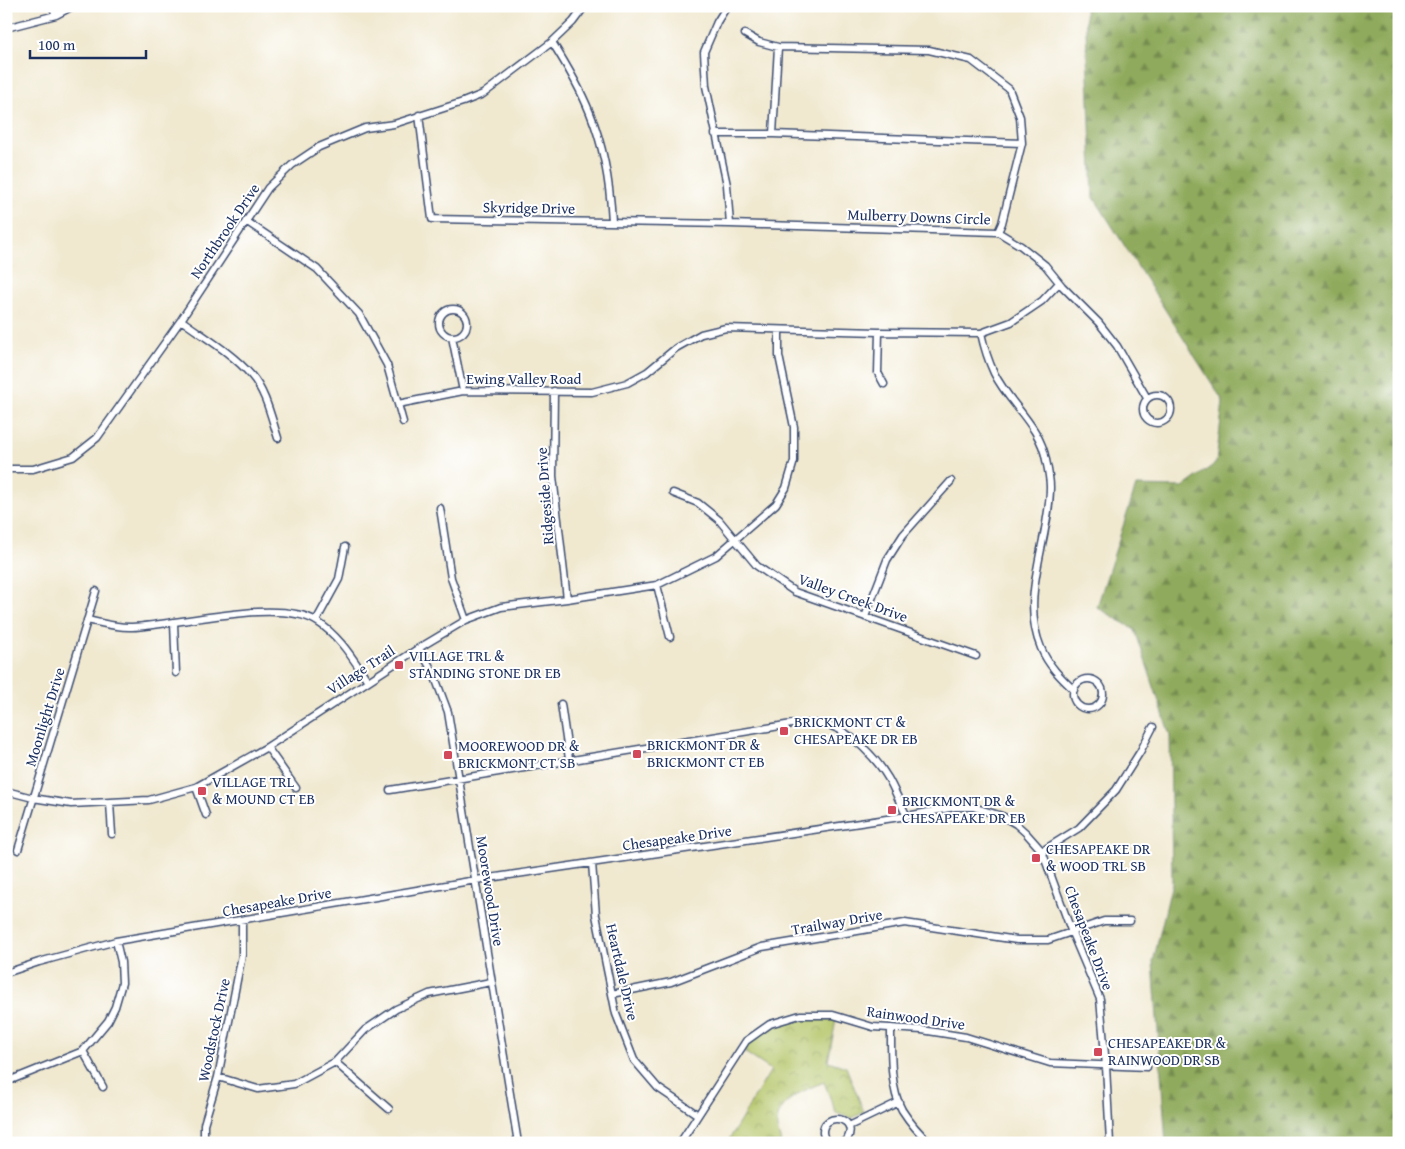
<svg xmlns="http://www.w3.org/2000/svg" width="1405" height="1149" font-family="'Gentium Book Plus',serif">
<defs>
<pattern id="forest-firs" width="22" height="20" patternUnits="userSpaceOnUse" patternTransform="scale(1.25)"><rect width="22" height="20" fill="#8faa5c"/><path d="M5 1l3.5 6h-7zM16 11l3.5 6h-7z" fill="#748b4f"/></pattern>
<pattern id="park-crowns" width="20" height="18" patternUnits="userSpaceOnUse" patternTransform="scale(1.25)"><rect width="20" height="18" fill="#b4c568"/><path d="M2 6a3 3 0 1 1 6 0M12 15a3 3 0 1 1 6 0" fill="none" stroke="#92a059"/></pattern>
</defs>
<rect width="100%" height="100%" fill="#fff"/>
<filter id="ink" filterUnits="userSpaceOnUse"><feTurbulence type="fractalNoise" baseFrequency=".02" numOctaves="2"/><feDisplacementMap in="SourceGraphic" scale="10" xChannelSelector="R" yChannelSelector="G"/><feConvolveMatrix kernelMatrix="1 2 1 2 8 2 1 2 1" color-interpolation-filters="sRGB"/></filter>
<filter id="wash" filterUnits="userSpaceOnUse"><feTurbulence type="fractalNoise" baseFrequency=".0096" numOctaves="4" result="noise"/><feDisplacementMap in="SourceGraphic" scale="20" xChannelSelector="R" yChannelSelector="G"/><feGaussianBlur stdDeviation="1.12" result="paint"/><feColorMatrix in="noise" values="0 0 0 0 0 0 0 0 0 0 0 0 0 0 0 0 0 1.4 0 .05"/><feComposite in="paint" operator="in"/></filter>
<g filter="url(#wash)">
<rect width="100%" height="100%" fill="#f0e8cf"/>
<path fill="url(#forest-firs)" stroke="#556c5d" d="M 1085,6 L 1399,6 L 1399,1141 L 1396,1143 L 1166,1143 L 1153,962 L 1172,883 L 1170,735 L 1135,630 L 1097,607 L 1136,486 L 1183,487 L 1216,463 L 1223,401 L 1093,196 Z"/>
<path fill="url(#park-crowns)" stroke="#687a63" d="M 818,1018 L 836,1020 L 828,1061 L 846,1067 L 864,1112 L 852,1118 L 836,1113 L 824,1082 C 804,1090 775,1101 777,1128 C 778,1133 780,1138 781,1143 L 727,1143 L 771,1070 L 744,1052 C 758,1026 790,1019 818,1018 Z"/>
</g>
<g filter="url(#ink)">
<g fill="none" stroke-linecap="round" stroke-linejoin="round">
<defs>
<path id="minor" d="M 52,6 L 56,15
M 727,6 L 717,22 L 704,52 L 706,86 L 727,185 L 730,224 L 998,232 L 1002,223 L 1022,143 L 1020,117 L 1009,89 L 971,60 L 929,50 L 778,47 L 759,42 L 745,34
M 6,28 L 56,15 L 73,6
M 552,42 C 566,64 580,88 590,113 C 604,147 610,185 612,221
M 419,115 L 432,219 L 730,224
M 715,134 L 773,134 L 778,47
M 773,134 L 1022,143
M 246,221 L 317,269 L 359,314 L 387,365 L 403,422
M 998,232 L 1021,246 L 1045,265 L 1062,286 L 1099,323 L 1117,346 L 1147,398
M439 323a14 14 0 1 1 28 0a14 14 0 1 1-28 0Z
M 181,320 C 204,337 232,353 251,375 C 266,392 271,417 278,438
M 879,332 L 878,373 L 884,384
M 981,333 C 984,347 988,360 994,373 C 1009,404 1040,425 1046,460 C 1048,469 1050,478 1050,487 C 1050,540 1019,596 1041,648 C 1048,665 1061,678 1074,690
M 452,337 L 463,391
M 554,391 L 553,476 L 567,599
M1143 409a14 14 0 1 1 28 0a14 14 0 1 1-28 0Z
M 398,404 L 463,391 L 592,392 L 627,383 L 647,372 L 676,348 L 701,334 L 726,328 L 879,332 L 981,333 L 1011,322 L 1042,301 L 1059,283
M 6,469 L 33,469 L 73,457 L 97,438 L 181,320 L 268,188 L 292,165 L 319,147 L 365,128 L 394,124 L 463,102 L 483,94 L 552,42 L 573,22 L 585,6
M 673,493 L 698,503 L 719,520 L 757,566 L 795,592 L 976,656
M 440,508 L 451,578 L 466,620
M 657,585 L 670,637
M 865,617 L 887,560 L 903,535 L 951,481
M 87,620 C 101,623 118,628 132,627 C 178,625 278,598 316,621 C 339,635 353,659 368,681
M 316,621 L 339,579 L 345,547
M 174,623 L 176,673
M 419,648 L 433,672 L 448,712 L 518,1143
M1073 694a15 15 0 1 1 30 0a15 15 0 1 1-30 0Z
M 561,704 L 569,759
M 267,747 L 296,788
M 196,787 L 206,815
M 390,790 L 792,724 C 805,724 819,722 831,726 C 852,733 877,759 888,778 C 895,790 900,804 907,816
M 6,791 L 33,798 L 71,804 L 149,800 L 196,787 L 267,747 L 419,648 L 466,620 L 501,607 L 567,599 L 657,585 L 716,556 L 776,504 L 786,488 L 794,461 L 794,427 L 779,356 L 779,330
M 110,803 L 112,834
M 18,850 L 96,591
M 1042,851 L 1079,828 L 1116,790 L 1140,752 L 1153,727
M 592,863 L 596,915 L 616,1014 L 634,1060 L 658,1088 L 698,1115
M 6,973 L 39,962 L 116,941 L 476,880 L 907,816 L 955,807 L 973,807 L 1002,816 L 1016,824 L 1026,833 L 1042,851 L 1072,933 L 1100,999 L 1106,1066 L 1110,1143
M 612,994 L 671,982 L 762,947 L 905,923 L 1017,940 L 1048,940 L 1104,921 L 1130,921
M 891,1028 C 891,1052 890,1089 902,1110 C 909,1121 920,1134 930,1143
M 83,1051 L 103,1087
M 335,1062 L 389,1109
M 218,1077 L 258,1089 L 294,1084 L 335,1062 L 365,1030 L 396,1009 L 429,994 L 491,982
M 6,1082 L 83,1051 L 108,1021 L 115,1007 L 122,983 L 121,962 L 116,941
M 849,1126 L 899,1102
M 204,1143 L 204,1124 L 218,1077 L 242,955 L 242,921
M 680,1143 L 746,1041 L 770,1024 L 800,1015 L 833,1015 L 873,1027 L 922,1030 L 966,1037 L 1050,1063 L 1147,1067
M 829,1143 C 825,1140 824,1138 823,1133 C 822,1111 860,1116 847,1140 L 843,1143"/>
</defs>
<use href="#minor" stroke="#3b4b6f" stroke-width="9"/>
<use href="#minor" stroke="#fff" stroke-width="6"/>
</g>
</g>
<g fill="#d1495b" stroke="#fff" stroke-width="2">
<rect x="394" y="660" width="10" height="10" rx="2.5"/>
<rect x="779" y="726" width="10" height="10" rx="2.5"/>
<rect x="632" y="749" width="10" height="10" rx="2.5"/>
<rect x="443" y="750" width="10" height="10" rx="2.5"/>
<rect x="197" y="786" width="10" height="10" rx="2.5"/>
<rect x="887" y="805" width="10" height="10" rx="2.5"/>
<rect x="1031" y="853" width="10" height="10" rx="2.5"/>
<rect x="1093" y="1047" width="10" height="10" rx="2.5"/>
</g>
<g text-anchor="middle" stroke-width="4" stroke-linejoin="round" paint-order="stroke">
<g font-size="15" fill="#1b2f5e" stroke="#fff">
<text transform="translate(529 208) rotate(1)" y="5">Skyridge Drive</text>
<text transform="translate(919 217) rotate(2)" y="5">Mulberry Downs Circle</text>
<text transform="translate(225 231) rotate(-56)" y="5">Northbrook Drive</text>
<text x="524" y="384">Ewing Valley Road</text>
<text transform="translate(545 496) rotate(-94)" y="5">Ridgeside Drive</text>
<text transform="translate(853 598) rotate(20)" y="5">Valley Creek Drive</text>
<text transform="translate(361 670) rotate(-33)" y="5">Village Trail</text>
<text transform="translate(45 717) rotate(-73)" y="5">Moonlight Drive</text>
<text transform="translate(677 838) rotate(-8)" y="5">Chesapeake Drive</text>
<text transform="translate(490 891) rotate(81)" y="5">Moorewood Drive</text>
<text transform="translate(277 902) rotate(-10)" y="5">Chesapeake Drive</text>
<text transform="translate(837 922) rotate(-10)" y="5">Trailway Drive</text>
<text transform="translate(1089 938) rotate(69)" y="5">Chesapeake Drive</text>
<text transform="translate(622 972) rotate(77)" y="5">Heartdale Drive</text>
<text transform="translate(916 1018) rotate(8)" y="5">Rainwood Drive</text>
<text transform="translate(214 1030) rotate(-78)" y="5">Woodstock Drive</text>
</g>
<g font-size="15" fill="#1b2f5e" stroke="#fff" text-anchor="start">
<text x="409" y="661">VILLAGE TRL &amp;<tspan x="409" dy="17">STANDING STONE DR EB</tspan></text>
<text x="794" y="727">BRICKMONT CT &amp;<tspan x="794" dy="17">CHESAPEAKE DR EB</tspan></text>
<text x="647" y="750">BRICKMONT DR &amp;<tspan x="647" dy="17">BRICKMONT CT EB</tspan></text>
<text x="458" y="751">MOOREWOOD DR &amp;<tspan x="458" dy="17">BRICKMONT CT SB</tspan></text>
<text x="212" y="787">VILLAGE TRL<tspan x="212" dy="17">&amp; MOUND CT EB</tspan></text>
<text x="902" y="806">BRICKMONT DR &amp;<tspan x="902" dy="17">CHESAPEAKE DR EB</tspan></text>
<text x="1046" y="854">CHESAPEAKE DR<tspan x="1046" dy="17">&amp; WOOD TRL SB</tspan></text>
<text x="1108" y="1048">CHESAPEAKE DR &amp;<tspan x="1108" dy="17">RAINWOOD DR SB</tspan></text>
</g>
</g>
<rect width="1405" height="1149" fill="none" stroke="#fff" stroke-width="25"/>
<path d="M30 50v8h116v-8" fill="none" stroke="#1b2f5e" stroke-width="2.5"/>
<text x="38" y="50" font-size="15" fill="#1b2f5e" stroke="#ffffff" stroke-width="4" paint-order="stroke">100 m</text>
</svg>
